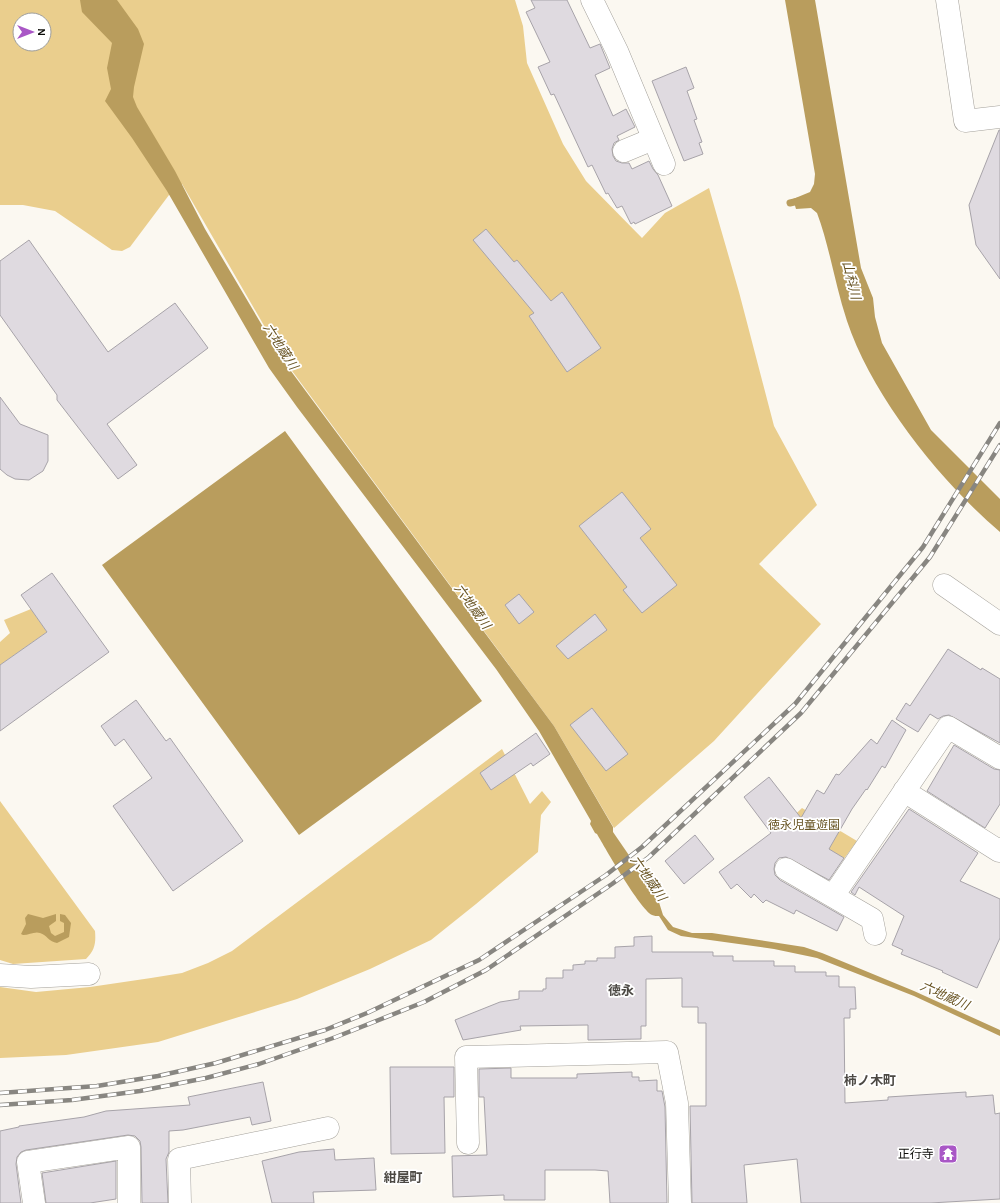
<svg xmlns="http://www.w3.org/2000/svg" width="1000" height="1203" font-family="'Alegreya Sans','Noto Sans JP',sans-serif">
<rect width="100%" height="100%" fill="#fbf8f1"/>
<path fill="#eace8d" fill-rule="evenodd" d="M 0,0 L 515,0 L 523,26 L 527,63 L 563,144 L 586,181 L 642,238 L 665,213 L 709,188 L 739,292 L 774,426 L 817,505 L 759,564 L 821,624 L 714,741 L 614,828 L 554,726 L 284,360 L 182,184 L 169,195 L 130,247 L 122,251 L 112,250 L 55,211 L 23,205 L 0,205 ZM 20,20 L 44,20 L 44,44 L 20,44 Z
M 31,609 L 47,632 L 0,665 L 0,642 L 10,633 L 4,620 Z
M 502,749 L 530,804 L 542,791 L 551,802 L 541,815 L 538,852 L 476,904 L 431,940 L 370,969 L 297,999 L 158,1042 L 66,1055 L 0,1058 L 0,987 L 36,992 L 90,987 L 151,978 L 182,973 L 208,963 L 232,951 Z
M 0,801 L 95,931 C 96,943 95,950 86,959 L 13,964 L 0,960 Z
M 802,808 L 857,841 L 843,860 L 781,828 Z"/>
<path fill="#b99d5d" d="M 80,0 L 117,0 L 138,29 L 144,44 L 134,87 L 133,97 L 137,107 L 175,171 L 205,229 L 282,359 L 554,726 L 613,827 L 613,832 L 657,896 L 663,915 L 673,927 L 692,933 L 712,933 L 759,940 L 804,947 L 822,953 L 914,991 L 1000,1030 L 1000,1036 L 914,996 L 817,958 L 774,949 L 681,936 L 668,930 L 659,916 C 657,916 654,916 652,915 C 640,909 605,848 597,834 L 595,833 L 590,824 L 591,821 L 539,731 L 496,669 L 297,407 L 269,368 L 167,191 L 132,138 L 105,101 L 111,89 L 107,68 L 112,43 L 82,12 Z
M 785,0 L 815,0 L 861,268 L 873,298 L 875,317 L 882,343 L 931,430 L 1000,499 L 1000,532 C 940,481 872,396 847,321 C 835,285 830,248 817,213 L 811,208 L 796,209 L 793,199 L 810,192 L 814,184 L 815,174 Z
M 285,431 L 482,701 L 299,835 L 102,565 Z
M 28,914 L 43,918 L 56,914 L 56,921 L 49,926 L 51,933 L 55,936 L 64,932 L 64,923 L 60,921 L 60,914 L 65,915 L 71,923 L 69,937 L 57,943 C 49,942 47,935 40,933 C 35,931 29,935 23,935 L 21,934 L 26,924 L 25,918 Z"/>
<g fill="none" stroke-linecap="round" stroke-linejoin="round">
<path stroke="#b99d5d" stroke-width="7" d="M 790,203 L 803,200"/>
</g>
<path fill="#dfdae0" stroke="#a7a3a9" d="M 531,0 L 567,0 L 590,48 L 600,44 L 610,68 L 595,75 L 613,116 L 626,109 L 635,127 L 617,136 L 619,140 L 614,143 L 612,149 L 613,156 L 616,161 L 622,163 L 629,163 L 632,169 L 649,161 L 653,169 L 658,175 L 672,206 L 635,224 L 634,222 L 631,224 L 622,206 L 617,208 L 608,193 L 606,194 L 592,165 L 588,167 L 554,94 L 551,95 L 538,67 L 550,62 L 526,12 L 535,8 Z
M 686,67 L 694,88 L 687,91 L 697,119 L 694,120 L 702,142 L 699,143 L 703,154 L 684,161 L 652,81 Z
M 999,130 L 1000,130 L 1000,279 L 976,245 L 969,205 Z
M 486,229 L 514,262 L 517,260 L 551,301 L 562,292 L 601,348 L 567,372 L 529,316 L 534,313 L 473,240 Z
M 29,240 L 108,352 L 175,303 L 208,348 L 107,424 L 137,465 L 118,479 L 57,400 L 57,395 L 0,315 L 0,261 Z
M 0,397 L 20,424 L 48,435 L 48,461 L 43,471 L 29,480 L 15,479 L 7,475 L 0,469 Z
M 622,492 L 651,529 L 640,538 L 677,585 L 642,613 L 623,590 L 627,587 L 579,526 Z
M 52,573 L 109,652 L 0,731 L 0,665 L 47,632 L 21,595 Z
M 519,594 L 534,612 L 519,624 L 505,605 Z
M 595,614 L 607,630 L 568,659 L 556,646 Z
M 948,649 L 981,670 L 982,668 L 1000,679 L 1000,743 L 949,715 L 943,716 L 938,719 L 930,714 L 918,732 L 896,719 L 906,703 L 910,706 Z
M 136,700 L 166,741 L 170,738 L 243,841 L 173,891 L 113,806 L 152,778 L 124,739 L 115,746 L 101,726 Z
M 592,708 L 628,754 L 606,771 L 570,725 Z
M 892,720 L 906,730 L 885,768 L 882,766 L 867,790 L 866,789 L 852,809 L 829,849 L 844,858 L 829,880 L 786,857 L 779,858 L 775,863 L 774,869 L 775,875 L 780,880 L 844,917 L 837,931 L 796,910 L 794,914 L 766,900 L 763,903 L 754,894 L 751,898 L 737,884 L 731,889 L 719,872 L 771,833 L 744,797 L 769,777 L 801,818 L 817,790 L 824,794 L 836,774 L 839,775 L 871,739 L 877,744 Z
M 536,733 L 550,754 L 533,766 L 531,763 L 491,790 L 480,773 Z
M 954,745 L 994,769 L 1000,770 L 1000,804 L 985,828 L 927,791 Z
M 909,809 L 978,853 L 960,881 L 1000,899 L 1000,938 L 977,988 L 942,972 L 943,971 L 901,954 L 903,950 L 892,945 L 904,916 L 859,887 L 855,895 L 851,892 Z
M 695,835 L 714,859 L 684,884 L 665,861 Z
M 652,936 L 652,952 L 713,952 L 713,956 L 733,956 L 733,961 L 774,961 L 774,966 L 795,966 L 795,972 L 826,972 L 826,976 L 839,976 L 839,987 L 855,987 L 856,1009 L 850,1009 L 850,1018 L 844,1018 L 845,1103 L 888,1100 L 888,1097 L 919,1095 L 966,1092 L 966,1097 L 993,1095 L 995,1114 L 1000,1113 L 1000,1199 L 930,1203 L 801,1203 L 797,1159 L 744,1165 L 747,1203 L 692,1203 L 690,1106 L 706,1106 L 706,1023 L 698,1023 L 698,1007 L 682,1007 L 682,978 L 646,979 L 646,1026 L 641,1026 L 641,1039 L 588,1040 L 588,1025 L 520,1026 L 521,1030 L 463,1040 L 455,1020 L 500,1002 L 519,999 L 519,991 L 543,991 L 543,989 L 546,989 L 546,978 L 563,978 L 563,970 L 573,970 L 573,965 L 585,964 L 585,961 L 597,961 L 597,958 L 615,958 L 615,947 L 634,946 L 634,937 Z
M 390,1067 L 454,1067 L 454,1097 L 444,1097 L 445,1153 L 391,1154 Z
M 511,1068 L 511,1078 L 577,1078 L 577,1074 L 632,1072 L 632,1077 L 639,1077 L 639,1081 L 657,1080 L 657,1091 L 662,1091 L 665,1107 L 667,1203 L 610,1203 L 608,1171 L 595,1170 L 545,1170 L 545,1200 L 504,1200 L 504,1195 L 453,1197 L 452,1156 L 487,1155 L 484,1097 L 479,1097 L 479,1069 Z
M 263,1082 L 271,1121 L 252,1125 L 250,1117 L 183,1130 L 169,1131 L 169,1152 L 166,1159 L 168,1203 L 142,1203 L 141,1147 L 140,1141 L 135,1136 L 128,1135 L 26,1150 L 21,1152 L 17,1157 L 16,1164 L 21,1203 L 0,1203 L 0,1131 L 19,1127 L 19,1126 L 84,1117 L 106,1111 L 190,1105 L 188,1097 Z
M 334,1149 L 335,1160 L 374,1158 L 376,1190 L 313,1192 L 314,1203 L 272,1203 L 262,1161 L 299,1152 Z
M 116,1161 L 116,1199 L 90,1203 L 46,1203 L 42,1173 Z"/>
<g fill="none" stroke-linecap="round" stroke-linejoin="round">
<defs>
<path id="minor" d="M 592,0 L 617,51 L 664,164
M 947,0 L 965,121 L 1000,117
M 624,151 L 653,139
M 944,585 L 1000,624
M 904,791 L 999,851 L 1000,849
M 786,869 L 872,919 L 875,934
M 833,896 L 948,727 L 1000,758
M 0,975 L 31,977 L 89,974
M 468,1143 L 466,1057 L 667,1052 L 677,1103 L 680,1203
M 34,1203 L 28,1162 L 129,1147 L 129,1203
M 180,1203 L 179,1159 L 328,1128"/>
</defs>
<use href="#minor" stroke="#a4a19b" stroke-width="23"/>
<use href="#minor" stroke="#fff" stroke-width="22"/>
<defs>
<path id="rail" d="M 0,1093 L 97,1086 L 158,1076 L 216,1063 L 325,1030 L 367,1013 L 479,960 L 606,875 L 642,847 L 795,704 L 923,547 L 1000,423
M 0,1105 L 72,1100 L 140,1091 L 206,1078 L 259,1064 L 336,1037 L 424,1002 L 486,970 L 612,884 L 649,857 L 801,713 L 930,557 L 1000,445"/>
</defs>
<use href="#rail" stroke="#888681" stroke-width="4.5"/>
<use href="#rail" stroke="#fff" stroke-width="3" stroke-dasharray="9" stroke-linecap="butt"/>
</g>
<defs>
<symbol id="temple-square" viewBox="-11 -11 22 22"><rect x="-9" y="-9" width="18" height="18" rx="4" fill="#a957c6" stroke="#fff"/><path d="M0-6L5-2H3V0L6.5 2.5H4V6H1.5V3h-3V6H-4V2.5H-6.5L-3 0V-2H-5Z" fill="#fff"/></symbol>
</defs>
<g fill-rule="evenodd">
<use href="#temple-square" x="937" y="1143" width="22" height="22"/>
</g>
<g text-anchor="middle" stroke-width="3.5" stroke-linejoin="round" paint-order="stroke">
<g font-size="12" fill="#675322" stroke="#fff">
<text x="804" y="829">徳永児童遊園</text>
</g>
<g font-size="12" fill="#0d0d0a" stroke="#fff" text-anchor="end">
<text x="934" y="1158">正行寺</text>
</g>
<g font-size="13" font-style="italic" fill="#695423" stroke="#fff">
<text transform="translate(852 280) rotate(76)" y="5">山科川</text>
<text transform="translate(281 346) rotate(57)" y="5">六地蔵川</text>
<text transform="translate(473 606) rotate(54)" y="5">六地蔵川</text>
<text transform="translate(649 878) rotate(55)" y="5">六地蔵川</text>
<text transform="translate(945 995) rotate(24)" y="5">六地蔵川</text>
</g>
<g font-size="13" font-weight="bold" fill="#4c4944" stroke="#fff">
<text x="621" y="995">徳永</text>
<text x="870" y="1085">柿ノ木町</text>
<text x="403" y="1182">紺屋町</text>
</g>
</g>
<g transform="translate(32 32) rotate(90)"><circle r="19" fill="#ffffff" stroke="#9e9e9d"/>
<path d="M0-3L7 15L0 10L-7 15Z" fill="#a957c6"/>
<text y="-6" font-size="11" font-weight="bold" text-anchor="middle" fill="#0d0d0a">N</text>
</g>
</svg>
